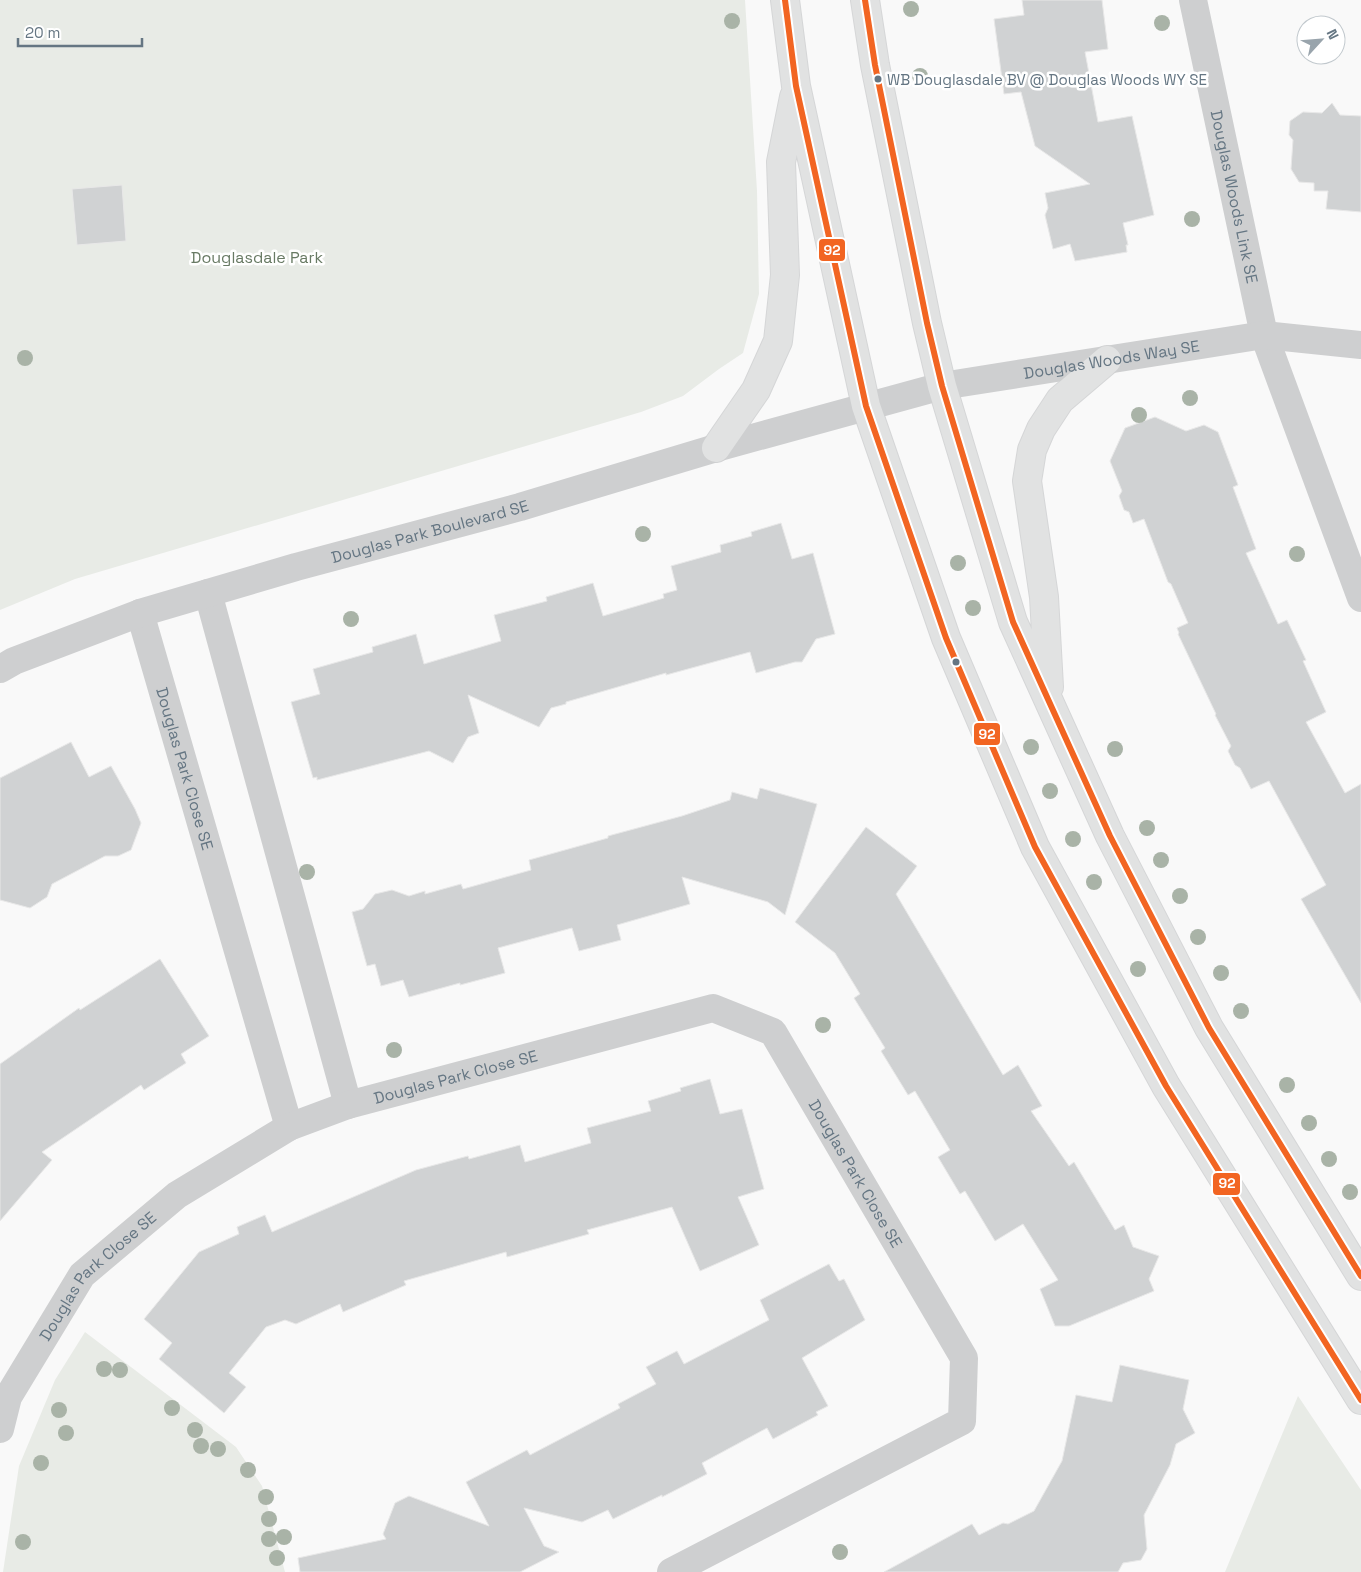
<svg xmlns="http://www.w3.org/2000/svg" width="1361" height="1572" font-family="'Space Grotesk',sans-serif">
<rect width="100%" height="100%" fill="#f9f9f9"/>
<path fill="#e8ebe6" d="M 0,0 L 745,0 L 757,191 L 759,294 L 743,353 L 719,369 L 683,396 L 641,412 L 75,579 L 0,610 Z
M 85,1332 L 236,1447 L 262,1486 L 285,1572 L 3,1572 L 19,1466 L 55,1380 Z
M 1298,1396 L 1361,1490 L 1361,1572 L 1225,1572 Z"/>
<path fill="#d0d2d3" stroke="#e8e8e8" d="M 1022,0 L 1102,0 L 1108,49 L 1085,52 L 1098,122 L 1132,116 L 1154,215 L 1123,223 L 1128,245 L 1126,245 L 1127,252 L 1075,261 L 1070,244 L 1053,249 L 1045,215 L 1048,208 L 1045,193 L 1090,184 L 1035,146 L 1021,92 L 1004,94 L 994,19 L 1024,15 Z
M 1332,103 L 1340,115 L 1361,116 L 1361,212 L 1326,209 L 1328,191 L 1314,191 L 1314,183 L 1299,182 L 1291,169 L 1293,140 L 1289,135 L 1290,121 L 1303,112 L 1322,113 Z
M 122,185 L 126,241 L 77,245 L 72,189 Z
M 1155,417 L 1186,431 L 1204,425 L 1218,432 L 1238,485 L 1233,487 L 1256,549 L 1246,553 L 1278,624 L 1287,620 L 1306,660 L 1303,661 L 1326,712 L 1306,722 L 1345,793 L 1361,784 L 1361,1003 L 1301,899 L 1326,885 L 1269,781 L 1251,789 L 1240,768 L 1235,765 L 1228,751 L 1231,746 L 1215,715 L 1216,714 L 1178,634 L 1179,633 L 1177,628 L 1188,623 L 1171,584 L 1168,582 L 1144,519 L 1133,523 L 1129,512 L 1124,510 L 1119,496 L 1122,491 L 1110,461 L 1125,428 Z
M 781,523 L 792,559 L 813,553 L 835,634 L 816,639 L 802,662 L 795,662 L 756,673 L 750,652 L 666,675 L 666,673 L 566,702 L 566,704 L 551,708 L 539,727 L 468,695 L 479,733 L 468,737 L 453,763 L 429,751 L 317,780 L 317,777 L 313,778 L 291,702 L 320,694 L 313,669 L 373,652 L 372,647 L 416,634 L 424,664 L 501,641 L 494,615 L 547,601 L 546,597 L 593,583 L 603,616 L 664,598 L 663,594 L 677,590 L 671,566 L 721,552 L 720,545 L 752,536 L 751,532 Z
M 71,742 L 89,777 L 111,766 L 135,809 L 141,823 L 131,850 L 118,856 L 105,856 L 52,884 L 47,897 L 30,908 L 0,900 L 0,778 Z
M 760,788 L 817,804 L 785,915 L 768,902 L 682,877 L 690,904 L 617,925 L 621,940 L 579,951 L 572,928 L 498,948 L 505,973 L 460,985 L 460,983 L 409,997 L 403,980 L 381,986 L 375,964 L 367,966 L 352,912 L 363,909 L 375,894 L 392,890 L 409,896 L 425,891 L 425,894 L 461,884 L 463,889 L 531,870 L 529,860 L 608,838 L 608,836 L 682,816 L 730,800 L 732,792 L 757,799 Z
M 866,827 L 917,866 L 896,894 L 1003,1075 L 1018,1065 L 1042,1106 L 1031,1111 L 1069,1166 L 1074,1162 L 1115,1230 L 1124,1225 L 1133,1247 L 1159,1256 L 1149,1279 L 1154,1291 L 1069,1326 L 1055,1326 L 1040,1289 L 1058,1280 L 1023,1224 L 995,1241 L 965,1191 L 960,1194 L 938,1157 L 950,1150 L 915,1091 L 908,1095 L 881,1051 L 885,1048 L 854,998 L 860,994 L 835,953 L 795,922 Z
M 160,959 L 209,1036 L 181,1054 L 186,1063 L 144,1090 L 141,1085 L 42,1152 L 52,1160 L 0,1221 L 0,1064 L 79,1008 L 80,1010 Z
M 710,1079 L 720,1114 L 742,1109 L 764,1189 L 738,1197 L 759,1245 L 700,1271 L 672,1207 L 587,1230 L 589,1234 L 507,1257 L 506,1252 L 404,1281 L 406,1285 L 343,1312 L 340,1304 L 296,1324 L 285,1320 L 266,1327 L 229,1373 L 246,1387 L 224,1413 L 159,1359 L 172,1343 L 144,1319 L 199,1252 L 239,1234 L 237,1227 L 265,1215 L 272,1232 L 416,1170 L 468,1156 L 469,1159 L 520,1145 L 525,1162 L 591,1143 L 587,1128 L 651,1111 L 648,1101 L 681,1091 L 680,1088 Z
M 829,1264 L 839,1281 L 844,1279 L 865,1320 L 802,1358 L 828,1406 L 816,1412 L 818,1415 L 773,1439 L 767,1428 L 702,1463 L 707,1474 L 662,1497 L 662,1495 L 613,1519 L 608,1510 L 582,1522 L 524,1508 L 544,1546 L 559,1552 L 520,1572 L 300,1572 L 298,1558 L 386,1539 L 383,1534 L 395,1503 L 409,1496 L 489,1526 L 466,1482 L 527,1450 L 530,1455 L 620,1408 L 618,1404 L 656,1384 L 646,1367 L 677,1351 L 684,1364 L 769,1320 L 760,1300 Z
M 1120,1365 L 1189,1380 L 1183,1409 L 1195,1433 L 1176,1444 L 1170,1465 L 1144,1515 L 1147,1549 L 1141,1560 L 1123,1563 L 1118,1572 L 884,1572 L 972,1524 L 979,1535 L 1003,1523 L 1008,1524 L 1034,1511 L 1062,1461 L 1076,1395 L 1112,1402 Z"/>
<g fill="none" stroke-linecap="round" stroke-linejoin="round">
<defs>
<path id="secondary" d="M 785,0 L 796,86 L 866,406 L 946,638 L 1035,847 L 1166,1086 L 1361,1400
M 865,0 L 875,65 L 927,323 L 942,386 L 1013,622 L 1110,836 L 1209,1028 L 1361,1276
M 716,448 L 756,390 L 778,341 L 785,275 L 781,162 L 794,97
M 1049,687 L 1044,597 L 1027,481 L 1032,450 L 1041,429 L 1060,400 L 1107,360"/>
</defs>
<use href="#secondary" stroke="#d5d6d7" stroke-width="30"/>
<g stroke="#cecfd0" stroke-width="28">
<path id="s1" d="M 1193,0 L 1264,335 L 1361,598"/>
<path d="M 208,593 L 348,1105"/>
<path id="s2" d="M 140,613 L 289,1127"/>
<path id="s3" d="M 0,669 L 14,661 L 140,613 L 296,567 L 520,507 L 716,448 L 942,386 L 1264,335 L 1361,345"/>
<path id="s4" d="M 0,1429 L 8,1397 L 82,1275 L 177,1195 L 289,1127 L 348,1105 L 713,1008 L 773,1032 L 964,1358 L 962,1421 L 671,1572"/>
</g>
<use href="#secondary" stroke="#e1e2e2" stroke-width="28"/>
<defs>
<path id="bus-1" d="M 785,0 L 796,86 L 866,406 L 946,638 L 1035,847 L 1166,1086 L 1361,1400
M 865,0 L 875,65 L 927,323 L 942,386 L 1013,622 L 1110,836 L 1209,1028 L 1361,1276"/>
</defs>
<use href="#bus-1" stroke="#fff" stroke-width="10"/>
<use href="#bus-1" stroke="#f26522" stroke-width="6"/>
</g>
<g fill="#a9b3a7">
<circle cx="911" cy="9" r="8"/>
<circle cx="732" cy="21" r="8"/>
<circle cx="1162" cy="23" r="8"/>
<circle cx="920" cy="76" r="8"/>
<circle cx="1192" cy="219" r="8"/>
<circle cx="25" cy="358" r="8"/>
<circle cx="1190" cy="398" r="8"/>
<circle cx="1139" cy="415" r="8"/>
<circle cx="643" cy="534" r="8"/>
<circle cx="1297" cy="554" r="8"/>
<circle cx="958" cy="563" r="8"/>
<circle cx="973" cy="608" r="8"/>
<circle cx="351" cy="619" r="8"/>
<circle cx="1031" cy="747" r="8"/>
<circle cx="1115" cy="749" r="8"/>
<circle cx="1050" cy="791" r="8"/>
<circle cx="1147" cy="828" r="8"/>
<circle cx="1073" cy="839" r="8"/>
<circle cx="1161" cy="860" r="8"/>
<circle cx="307" cy="872" r="8"/>
<circle cx="1094" cy="882" r="8"/>
<circle cx="1180" cy="896" r="8"/>
<circle cx="1198" cy="937" r="8"/>
<circle cx="1138" cy="969" r="8"/>
<circle cx="1221" cy="973" r="8"/>
<circle cx="1241" cy="1011" r="8"/>
<circle cx="823" cy="1025" r="8"/>
<circle cx="394" cy="1050" r="8"/>
<circle cx="1287" cy="1085" r="8"/>
<circle cx="1309" cy="1123" r="8"/>
<circle cx="1329" cy="1159" r="8"/>
<circle cx="1350" cy="1192" r="8"/>
<circle cx="104" cy="1369" r="8"/>
<circle cx="120" cy="1370" r="8"/>
<circle cx="172" cy="1408" r="8"/>
<circle cx="59" cy="1410" r="8"/>
<circle cx="195" cy="1430" r="8"/>
<circle cx="66" cy="1433" r="8"/>
<circle cx="201" cy="1446" r="8"/>
<circle cx="218" cy="1449" r="8"/>
<circle cx="41" cy="1463" r="8"/>
<circle cx="248" cy="1470" r="8"/>
<circle cx="266" cy="1497" r="8"/>
<circle cx="269" cy="1519" r="8"/>
<circle cx="284" cy="1537" r="8"/>
<circle cx="269" cy="1539" r="8"/>
<circle cx="23" cy="1542" r="8"/>
<circle cx="840" cy="1552" r="8"/>
<circle cx="277" cy="1558" r="8"/>
</g>
<g fill="#657683" stroke="#fff" stroke-width="2">
<circle cx="878" cy="79" r="4.5"/>
<circle cx="956" cy="662" r="4.5"/>
</g>
<g text-anchor="middle" stroke-width="5" stroke-linejoin="round" paint-order="stroke">
<g font-size="15" fill="#657683" stroke="#fff" text-anchor="start">
<text x="887" y="85">WB Douglasdale BV @ Douglas Woods WY SE</text>
</g>
<g font-size="16" fill="#657683" stroke="#fff">
<text dy="6" stroke="none"><textPath href="#s1" startOffset="201">Douglas Woods Link SE</textPath></text>
<text dy="6" stroke="none"><textPath href="#s3" startOffset="1156">Douglas Woods Way SE</textPath></text>
<text dy="6" stroke="none"><textPath href="#s3" startOffset="452">Douglas Park Boulevard SE</textPath></text>
<text dy="6" stroke="none"><textPath href="#s2" startOffset="162">Douglas Park Close SE</textPath></text>
<text dy="6" stroke="none"><textPath href="#s4" startOffset="605">Douglas Park Close SE</textPath></text>
<text dy="6" stroke="none"><textPath href="#s4" startOffset="1100">Douglas Park Close SE</textPath></text>
<text dy="6" stroke="none"><textPath href="#s4" startOffset="185">Douglas Park Close SE</textPath></text>
</g>
<g font-size="16" fill="#687a64" stroke="#fff">
<text x="257" y="263">Douglasdale Park</text>
</g>
</g>
<g stroke="#fff" stroke-width="2">
<rect x="818" y="238" width="28" height="24" rx="5" fill="#f26522"/>
<rect x="973" y="722" width="28" height="24" rx="5" fill="#f26522"/>
<rect x="1212" y="1172" width="29" height="24" rx="5" fill="#f26522"/>
</g>
<g font-size="14" text-anchor="middle" font-weight="bold" fill="#fff">
<text x="832" y="255">92</text>
<text x="987" y="739">92</text>
<text x="1227" y="1188">92</text>
</g>
<g transform="translate(1321 40) rotate(64)"><circle r="24" fill="#ffffff" stroke="#c1c8cd"/>
<path d="M0-4L9 19L0 12L-9 19Z" fill="#99a4ac"/>
<text y="-8" font-size="14" font-weight="bold" text-anchor="middle" fill="#657683">N</text>
</g>
<path d="M18 38v8h124v-8" fill="none" stroke="#657683" stroke-width="2.5"/>
<text x="25" y="38" font-size="15" fill="#657683" stroke="#ffffff" stroke-width="4" paint-order="stroke">20 m</text>
</svg>
